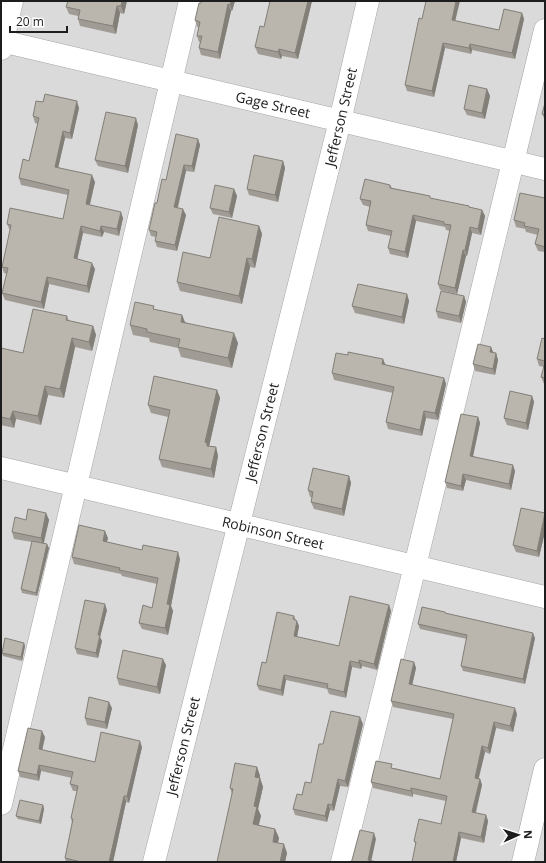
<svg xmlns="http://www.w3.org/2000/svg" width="546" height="863" font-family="'Open Sans',sans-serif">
<rect width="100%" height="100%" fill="#eeece3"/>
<path fill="#dbdada" d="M 1,1 L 545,1 L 545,862 L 1,862 Z"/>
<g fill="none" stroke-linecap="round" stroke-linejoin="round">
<defs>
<path id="minor" d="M 1,41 L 545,169
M 1,49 L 12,1
M 1,468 L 545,597
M 1,804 L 190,1
M 154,862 L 340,121 L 368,1
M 342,862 L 415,566 L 545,30
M 523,862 L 545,769"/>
</defs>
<use href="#minor" stroke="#a4a4a4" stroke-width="23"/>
<use href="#minor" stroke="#fff" stroke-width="22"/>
</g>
<path fill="#a09c95" d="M 127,1 L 124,14 L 120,13 L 116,34 L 80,26 L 78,19 L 78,16 L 69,14 L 66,7 Z
M 235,1 L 232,11 L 231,11 L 220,59 L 201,55 L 199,48 L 200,42 L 199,42 L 197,36 L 199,27 L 197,27 L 195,20 L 201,3 Z
M 270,1 L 312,1 L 298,59 L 282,56 L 281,59 L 258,54 L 255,47 L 264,27 Z
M 522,13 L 524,19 L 515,59 L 472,50 L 471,54 L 445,48 L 434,97 L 407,91 L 405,85 L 422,19 L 455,21 L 499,30 Z
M 487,89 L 490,96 L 485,119 L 467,115 L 464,109 Z
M 545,103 L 545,120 L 542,114 Z
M 79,108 L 72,139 L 65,138 L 58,167 L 95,182 L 90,205 L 123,218 L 119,236 L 104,232 L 102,237 L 83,233 L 77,259 L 95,269 L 89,293 L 49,284 L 44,309 L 5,300 L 2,293 L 7,274 L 4,273 L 2,267 L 10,231 L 7,224 L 63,219 L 68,195 L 21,185 L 19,178 L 29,161 L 38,124 L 35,123 L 33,116 Z
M 138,125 L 128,173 L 98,166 L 95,160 Z
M 198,139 L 200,145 L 194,172 L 186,171 L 178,208 L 186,215 L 177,251 L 157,247 L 155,241 L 156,237 L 151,236 L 149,230 L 166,180 Z
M 283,161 L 285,168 L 278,202 L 249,195 L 247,189 Z
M 390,185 L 392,188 L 430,196 L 430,198 L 469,206 L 469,207 L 482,210 L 485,216 L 481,235 L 472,233 L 467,256 L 466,256 L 457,294 L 440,290 L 438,284 L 450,231 L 446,230 L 445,227 L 416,221 L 408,258 L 390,254 L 388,248 L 391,236 L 368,231 L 366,225 L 370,207 L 363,205 L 360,199 Z
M 234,189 L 237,196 L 232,218 L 213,214 L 210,208 Z
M 545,198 L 545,252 L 538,251 L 535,244 L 538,235 L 526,232 L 525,229 L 516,227 L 514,220 Z
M 259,226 L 262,234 L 255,268 L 250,267 L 242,304 L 180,291 L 177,282 L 210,258 Z
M 407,294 L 409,301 L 404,324 L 355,313 L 352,306 Z
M 464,296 L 466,302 L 461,323 L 438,318 L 436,311 Z
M 155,310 L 182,315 L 185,322 L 238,343 L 232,368 L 181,357 L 178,348 L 150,342 L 149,338 L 133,335 L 130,325 Z
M 67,316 L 69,321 L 93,326 L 96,335 L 92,351 L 75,347 L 64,398 L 48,395 L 41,425 L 16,419 L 14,428 L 1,425 L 1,348 L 23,353 Z
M 545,339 L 545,384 L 544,384 L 541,377 L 544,367 L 539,366 L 537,359 Z
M 491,347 L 493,353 L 496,353 L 498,360 L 495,375 L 475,371 L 473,364 Z
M 348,355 L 383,359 L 385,365 L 444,378 L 446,384 L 438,420 L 426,418 L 422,436 L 388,429 L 386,422 L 393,393 L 334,380 L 332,373 Z
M 217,390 L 220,398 L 209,446 L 216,447 L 218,456 L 214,478 L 162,467 L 159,459 L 168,417 L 151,413 L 148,405 Z
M 532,396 L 534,402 L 528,430 L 507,425 L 504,418 Z
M 478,417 L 480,423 L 473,456 L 515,471 L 511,490 L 466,480 L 463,491 L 447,488 L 445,482 Z
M 349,476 L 351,483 L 344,516 L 314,509 L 311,502 L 312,497 L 310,497 L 308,490 Z
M 46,513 L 49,520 L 44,543 L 49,548 L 37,596 L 22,593 L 21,589 L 32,542 L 14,539 L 12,532 L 26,520 Z
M 545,513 L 545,532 L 539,557 L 516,552 L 513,545 Z
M 108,538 L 107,542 L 180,559 L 171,606 L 173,611 L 168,635 L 142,629 L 139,623 L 152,608 L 157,584 L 122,576 L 121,574 L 74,564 L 72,557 Z
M 389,605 L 391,611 L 377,670 L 362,666 L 361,669 L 352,667 L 346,698 L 329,694 L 327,689 L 286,680 L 283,696 L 259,690 L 257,685 L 266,663 L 294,616 L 299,626 L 297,637 L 339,646 Z
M 107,610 L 100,637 L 102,641 L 98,658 L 77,654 L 75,648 Z
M 446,613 L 535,638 L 525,684 L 463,671 L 461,666 L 467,639 L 420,629 L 418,624 Z
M 25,646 L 22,661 L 3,656 L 2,653 Z
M 414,662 L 416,668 L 412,685 L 517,714 L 513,732 L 496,728 L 490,754 L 485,752 L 479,778 L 480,779 L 482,785 L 476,813 L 486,815 L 488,821 L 484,843 L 461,838 L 456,862 L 412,862 L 416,846 L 414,841 L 441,824 L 446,801 L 413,794 L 413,797 L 373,788 L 371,782 L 394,768 L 440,779 L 453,719 L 393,707 L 391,701 Z
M 166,665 L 160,694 L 119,685 L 117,678 Z
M 112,708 L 107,729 L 87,725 L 85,718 Z
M 363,724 L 348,787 L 340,786 L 334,811 L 330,810 L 327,822 L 295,815 L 293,809 L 302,795 L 311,783 L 323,744 Z
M 45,737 L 42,750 L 95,762 L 142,747 L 129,803 L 126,802 L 113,862 L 66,862 L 65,858 L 72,823 L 71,818 L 77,791 L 73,791 L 70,784 L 72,778 L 41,771 L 39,781 L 20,777 L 18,771 Z
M 257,767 L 260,776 L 260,778 L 263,787 L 258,809 L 261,816 L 258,825 L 275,829 L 279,838 L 278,843 L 287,853 L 285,862 L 232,794 L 230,788 Z
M 43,805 L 44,809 L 41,824 L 18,819 L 16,816 Z"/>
<path fill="#827f79" d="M 122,1 L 127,1 L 124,14 L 121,6 Z
M 231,1 L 235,1 L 232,11 L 230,5 Z
M 308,1 L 312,1 L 298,59 L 295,53 Z
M 456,1 L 460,1 L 454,26 L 452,20 Z
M 228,4 L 231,11 L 220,59 L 218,52 Z
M 117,6 L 120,13 L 116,34 L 113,26 Z
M 522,13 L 524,19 L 515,59 L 512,53 Z
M 443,43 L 445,48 L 434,97 L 432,91 Z
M 470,44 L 472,50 L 471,54 L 469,48 Z
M 279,49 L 282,56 L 281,59 L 278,52 Z
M 487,89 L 490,96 L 485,119 L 482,113 Z
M 77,101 L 79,108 L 72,139 L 70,133 Z
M 136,118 L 138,125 L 128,173 L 125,166 Z
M 63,131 L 65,138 L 57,173 L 55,167 Z
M 198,139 L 200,145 L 194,172 L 192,166 Z
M 283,161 L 285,168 L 278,202 L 275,195 Z
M 184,165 L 186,171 L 176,213 L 174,207 Z
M 92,175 L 95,182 L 88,211 L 86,204 Z
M 234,189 L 237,196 L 232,218 L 229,212 Z
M 183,209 L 186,215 L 177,251 L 175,245 Z
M 482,210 L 485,216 L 481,235 L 478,229 Z
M 121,212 L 123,218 L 119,236 L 117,229 Z
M 413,215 L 416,221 L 408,258 L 405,252 Z
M 81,226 L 83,233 L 76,265 L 74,258 Z
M 101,226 L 104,232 L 102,237 L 100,231 Z
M 259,226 L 262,234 L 255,268 L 252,259 Z
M 470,227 L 472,233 L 467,256 L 465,250 Z
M 463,250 L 466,256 L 457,294 L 455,288 Z
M 247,258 L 250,267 L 242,304 L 239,296 Z
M 92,263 L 95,269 L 89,293 L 87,286 Z
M 47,277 L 49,284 L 44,309 L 41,302 Z
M 407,294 L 409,301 L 404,324 L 402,317 Z
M 464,296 L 466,302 L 461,323 L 459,316 Z
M 182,315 L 186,325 L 181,322 Z
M 93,326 L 96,335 L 92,351 L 89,342 Z
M 234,333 L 238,343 L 232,368 L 228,358 Z
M 72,338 L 75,347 L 64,398 L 60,389 Z
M 491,347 L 494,354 L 490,352 Z
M 496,353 L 498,360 L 495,375 L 493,369 Z
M 383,359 L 386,366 L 382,364 Z
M 444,378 L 446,384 L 438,420 L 435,413 Z
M 45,386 L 48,395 L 41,425 L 38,416 Z
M 217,390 L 220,398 L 209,447 L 210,451 L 205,442 Z
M 532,396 L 534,402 L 528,430 L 526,423 Z
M 13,411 L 16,419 L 14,428 L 10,419 Z
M 424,411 L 426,418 L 422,436 L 420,430 Z
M 478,417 L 480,423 L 472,461 L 470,456 Z
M 216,447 L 218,456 L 214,478 L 211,469 Z
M 513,465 L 515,471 L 511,490 L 509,484 Z
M 463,474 L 466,480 L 463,491 L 461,486 Z
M 349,476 L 351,483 L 344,516 L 342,509 Z
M 46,513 L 49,520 L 43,545 L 41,538 Z
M 545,515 L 545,532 L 539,557 L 537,551 Z
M 105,531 L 108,538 L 105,548 L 103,541 Z
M 47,544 L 49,548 L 37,596 L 36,593 Z
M 178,552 L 180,559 L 171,606 L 173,611 L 168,635 L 165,628 L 167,604 Z
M 105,604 L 107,610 L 100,637 L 102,641 L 98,658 L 96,653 L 98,635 Z
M 389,605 L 391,611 L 377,670 L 374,664 Z
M 297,621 L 299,626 L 296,642 L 294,636 Z
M 533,633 L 535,638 L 525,684 L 523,679 Z
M 24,643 L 25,646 L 22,661 L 21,657 Z
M 163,659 L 166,665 L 160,694 L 157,687 Z
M 359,660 L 362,666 L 361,669 L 359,663 Z
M 350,661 L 352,667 L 346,698 L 344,692 Z
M 414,662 L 416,668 L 411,690 L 409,684 Z
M 284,675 L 286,680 L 283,696 L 281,690 Z
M 109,702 L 112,708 L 107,729 L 105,722 Z
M 515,708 L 517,714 L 513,732 L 510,726 Z
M 360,717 L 363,724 L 348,787 L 345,781 Z
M 494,722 L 496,728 L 490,754 L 488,748 Z
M 42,731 L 45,737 L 41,756 L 39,749 Z
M 140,741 L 142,747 L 129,803 L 127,796 Z
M 482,746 L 485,752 L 477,784 L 475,778 Z
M 39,765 L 41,771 L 39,781 L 37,775 Z
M 257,767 L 260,776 L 258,786 L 255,777 Z
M 260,778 L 263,787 L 258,809 L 261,816 L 257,833 L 253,824 L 254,806 Z
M 338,779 L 340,786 L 334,811 L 332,805 Z
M 480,779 L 482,785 L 474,818 L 472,812 Z
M 411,788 L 413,794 L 413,797 L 411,791 Z
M 124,796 L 126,802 L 113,862 L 109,862 Z
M 328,804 L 330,810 L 327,822 L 325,816 Z
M 43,805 L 44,809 L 41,824 L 39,821 Z
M 486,815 L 488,821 L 484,843 L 481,837 Z
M 275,829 L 279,838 L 276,851 L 273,842 Z
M 459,832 L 461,838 L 456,862 L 453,862 Z
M 374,833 L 376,839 L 371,862 L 368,860 Z
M 284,844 L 287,853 L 285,862 L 280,862 Z"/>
<path fill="#bab5ad" stroke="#827f79" d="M 68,1 L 122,1 L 121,6 L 117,6 L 113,26 L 78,19 L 80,10 L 66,7 Z
M 202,1 L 231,1 L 230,5 L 228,4 L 218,52 L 199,48 L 202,36 L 197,36 L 200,22 L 195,20 L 199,3 L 201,3 Z
M 270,1 L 308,1 L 295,53 L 279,49 L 278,52 L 255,47 L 260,26 L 264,27 Z
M 426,1 L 456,1 L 452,20 L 499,30 L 504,9 L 522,13 L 512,53 L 470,44 L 469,48 L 443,43 L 432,91 L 405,85 L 419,18 L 422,19 Z
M 469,85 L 487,89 L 482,113 L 464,109 Z
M 45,94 L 77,101 L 70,133 L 63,131 L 55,167 L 92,175 L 86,204 L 121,212 L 117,229 L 101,226 L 100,231 L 81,226 L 74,258 L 92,263 L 87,286 L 47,277 L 41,302 L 2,293 L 8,268 L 2,267 L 11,225 L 7,224 L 10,208 L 63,219 L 69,190 L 19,178 L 23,159 L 29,161 L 39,118 L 33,116 L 36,101 L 43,102 Z
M 545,103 L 545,115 L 542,114 Z
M 106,112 L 136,118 L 125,166 L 95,160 Z
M 176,134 L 198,139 L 192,166 L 184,165 L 174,207 L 183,209 L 175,245 L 155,241 L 157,232 L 149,230 L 155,203 L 157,203 L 162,179 L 166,180 Z
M 254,155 L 283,161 L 275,195 L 247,189 Z
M 365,179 L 390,185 L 390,188 L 430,196 L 430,198 L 469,206 L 469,207 L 482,210 L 478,229 L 470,227 L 465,250 L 463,250 L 455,288 L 438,284 L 451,225 L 444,224 L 444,222 L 413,215 L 405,252 L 388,248 L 392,231 L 366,225 L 371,201 L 360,199 Z
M 215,185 L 234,189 L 229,212 L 210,208 Z
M 520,193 L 545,198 L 545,247 L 535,244 L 539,229 L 524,226 L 525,223 L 514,220 Z
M 219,217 L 259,226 L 252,259 L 247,258 L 239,296 L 177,282 L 183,252 L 210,258 Z
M 358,284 L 407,294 L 402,317 L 352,306 Z
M 441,291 L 464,296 L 459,316 L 436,311 Z
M 135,302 L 154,306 L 153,309 L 182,315 L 181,322 L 234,333 L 228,358 L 178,347 L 180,339 L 147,332 L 147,329 L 130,325 Z
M 33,309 L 67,316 L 66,320 L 93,326 L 89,342 L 72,338 L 60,389 L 45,386 L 38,416 L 13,411 L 10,419 L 1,417 L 1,348 L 23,353 Z
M 542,338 L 545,339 L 545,361 L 537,359 Z
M 478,344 L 491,347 L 490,352 L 496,353 L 493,369 L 473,364 Z
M 348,352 L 383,359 L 382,364 L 444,378 L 435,413 L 424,411 L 420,430 L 386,422 L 394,387 L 332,373 L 336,353 L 348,355 Z
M 545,362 L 545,378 L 541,377 Z
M 154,376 L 217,390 L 205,442 L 207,443 L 207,446 L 216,447 L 211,469 L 159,459 L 170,410 L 148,405 Z
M 510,391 L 532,396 L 526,423 L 504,418 Z
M 461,414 L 478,417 L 470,456 L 513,465 L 509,484 L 463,474 L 461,486 L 445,482 Z
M 313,468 L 349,476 L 342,509 L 311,502 L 313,492 L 308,490 Z
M 521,508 L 545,513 L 537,551 L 513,545 Z
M 28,509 L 46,513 L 41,538 L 12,532 L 15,517 L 26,520 Z
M 79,525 L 105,531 L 103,541 L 142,550 L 143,545 L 178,552 L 167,604 L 170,605 L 165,628 L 139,623 L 143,605 L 152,608 L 158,578 L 119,570 L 120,568 L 72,557 Z
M 32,541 L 47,544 L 36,593 L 21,589 Z
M 350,596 L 389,605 L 374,664 L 359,660 L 359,663 L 350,661 L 344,692 L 327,688 L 328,684 L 284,675 L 281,690 L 257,685 L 262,662 L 266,663 L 277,612 L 294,616 L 293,619 L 297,621 L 294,636 L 339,646 Z
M 85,600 L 105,604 L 98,635 L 100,635 L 96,653 L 75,648 Z
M 422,607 L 445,612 L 445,613 L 533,633 L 523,679 L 461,666 L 467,635 L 418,624 Z
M 5,638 L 24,643 L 21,657 L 2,653 Z
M 123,650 L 163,659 L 157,687 L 117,678 Z
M 401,659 L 414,662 L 409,684 L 515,708 L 510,726 L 494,722 L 488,748 L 482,746 L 475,778 L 480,779 L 472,812 L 486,815 L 481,837 L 459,832 L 453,862 L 412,862 L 416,842 L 414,841 L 419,819 L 441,824 L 447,796 L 411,788 L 411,791 L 371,782 L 376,761 L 392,764 L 391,768 L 440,779 L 454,714 L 391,701 Z
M 89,697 L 109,702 L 105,722 L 85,718 Z
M 331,711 L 360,717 L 345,781 L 338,779 L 332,805 L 328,804 L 325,816 L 293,809 L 297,794 L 302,795 L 305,782 L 311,783 L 319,744 L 323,744 Z
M 28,728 L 42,731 L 39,749 L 95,762 L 101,732 L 140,741 L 127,796 L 124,796 L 109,862 L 81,862 L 65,858 L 73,819 L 71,818 L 78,786 L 70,784 L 73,772 L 39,765 L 37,775 L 18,771 Z
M 235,763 L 257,767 L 255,777 L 260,778 L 254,806 L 257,807 L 253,824 L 275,829 L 273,842 L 284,844 L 280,862 L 217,862 L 233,789 L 230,788 Z
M 20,800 L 43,805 L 39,821 L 16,816 Z
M 360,830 L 374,833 L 368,860 L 377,862 L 351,862 L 352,860 Z"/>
<g text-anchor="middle" stroke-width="3" stroke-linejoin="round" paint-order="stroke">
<g font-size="14" fill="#1d1d1d" stroke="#fff">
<text transform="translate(273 105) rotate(13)" y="5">Gage Street</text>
<text transform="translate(341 117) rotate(-77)" y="5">Jefferson Street</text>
<text transform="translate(262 432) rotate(-76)" y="5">Jefferson Street</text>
<text transform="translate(273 533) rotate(13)" y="5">Robinson Street</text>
<text transform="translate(183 746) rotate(-76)" y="5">Jefferson Street</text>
</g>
</g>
<rect width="546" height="863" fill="none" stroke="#1d1d1d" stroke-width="4"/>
<g transform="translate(518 835) rotate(87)" stroke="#ffffff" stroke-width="3" paint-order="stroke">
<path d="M0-3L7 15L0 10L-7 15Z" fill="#1d1d1d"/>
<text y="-6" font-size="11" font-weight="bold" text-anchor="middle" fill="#1d1d1d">N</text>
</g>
<path d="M10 26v6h57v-6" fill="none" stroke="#1d1d1d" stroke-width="2"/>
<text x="16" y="26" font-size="12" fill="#1d1d1d" stroke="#ffffff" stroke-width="3" paint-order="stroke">20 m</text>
</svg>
